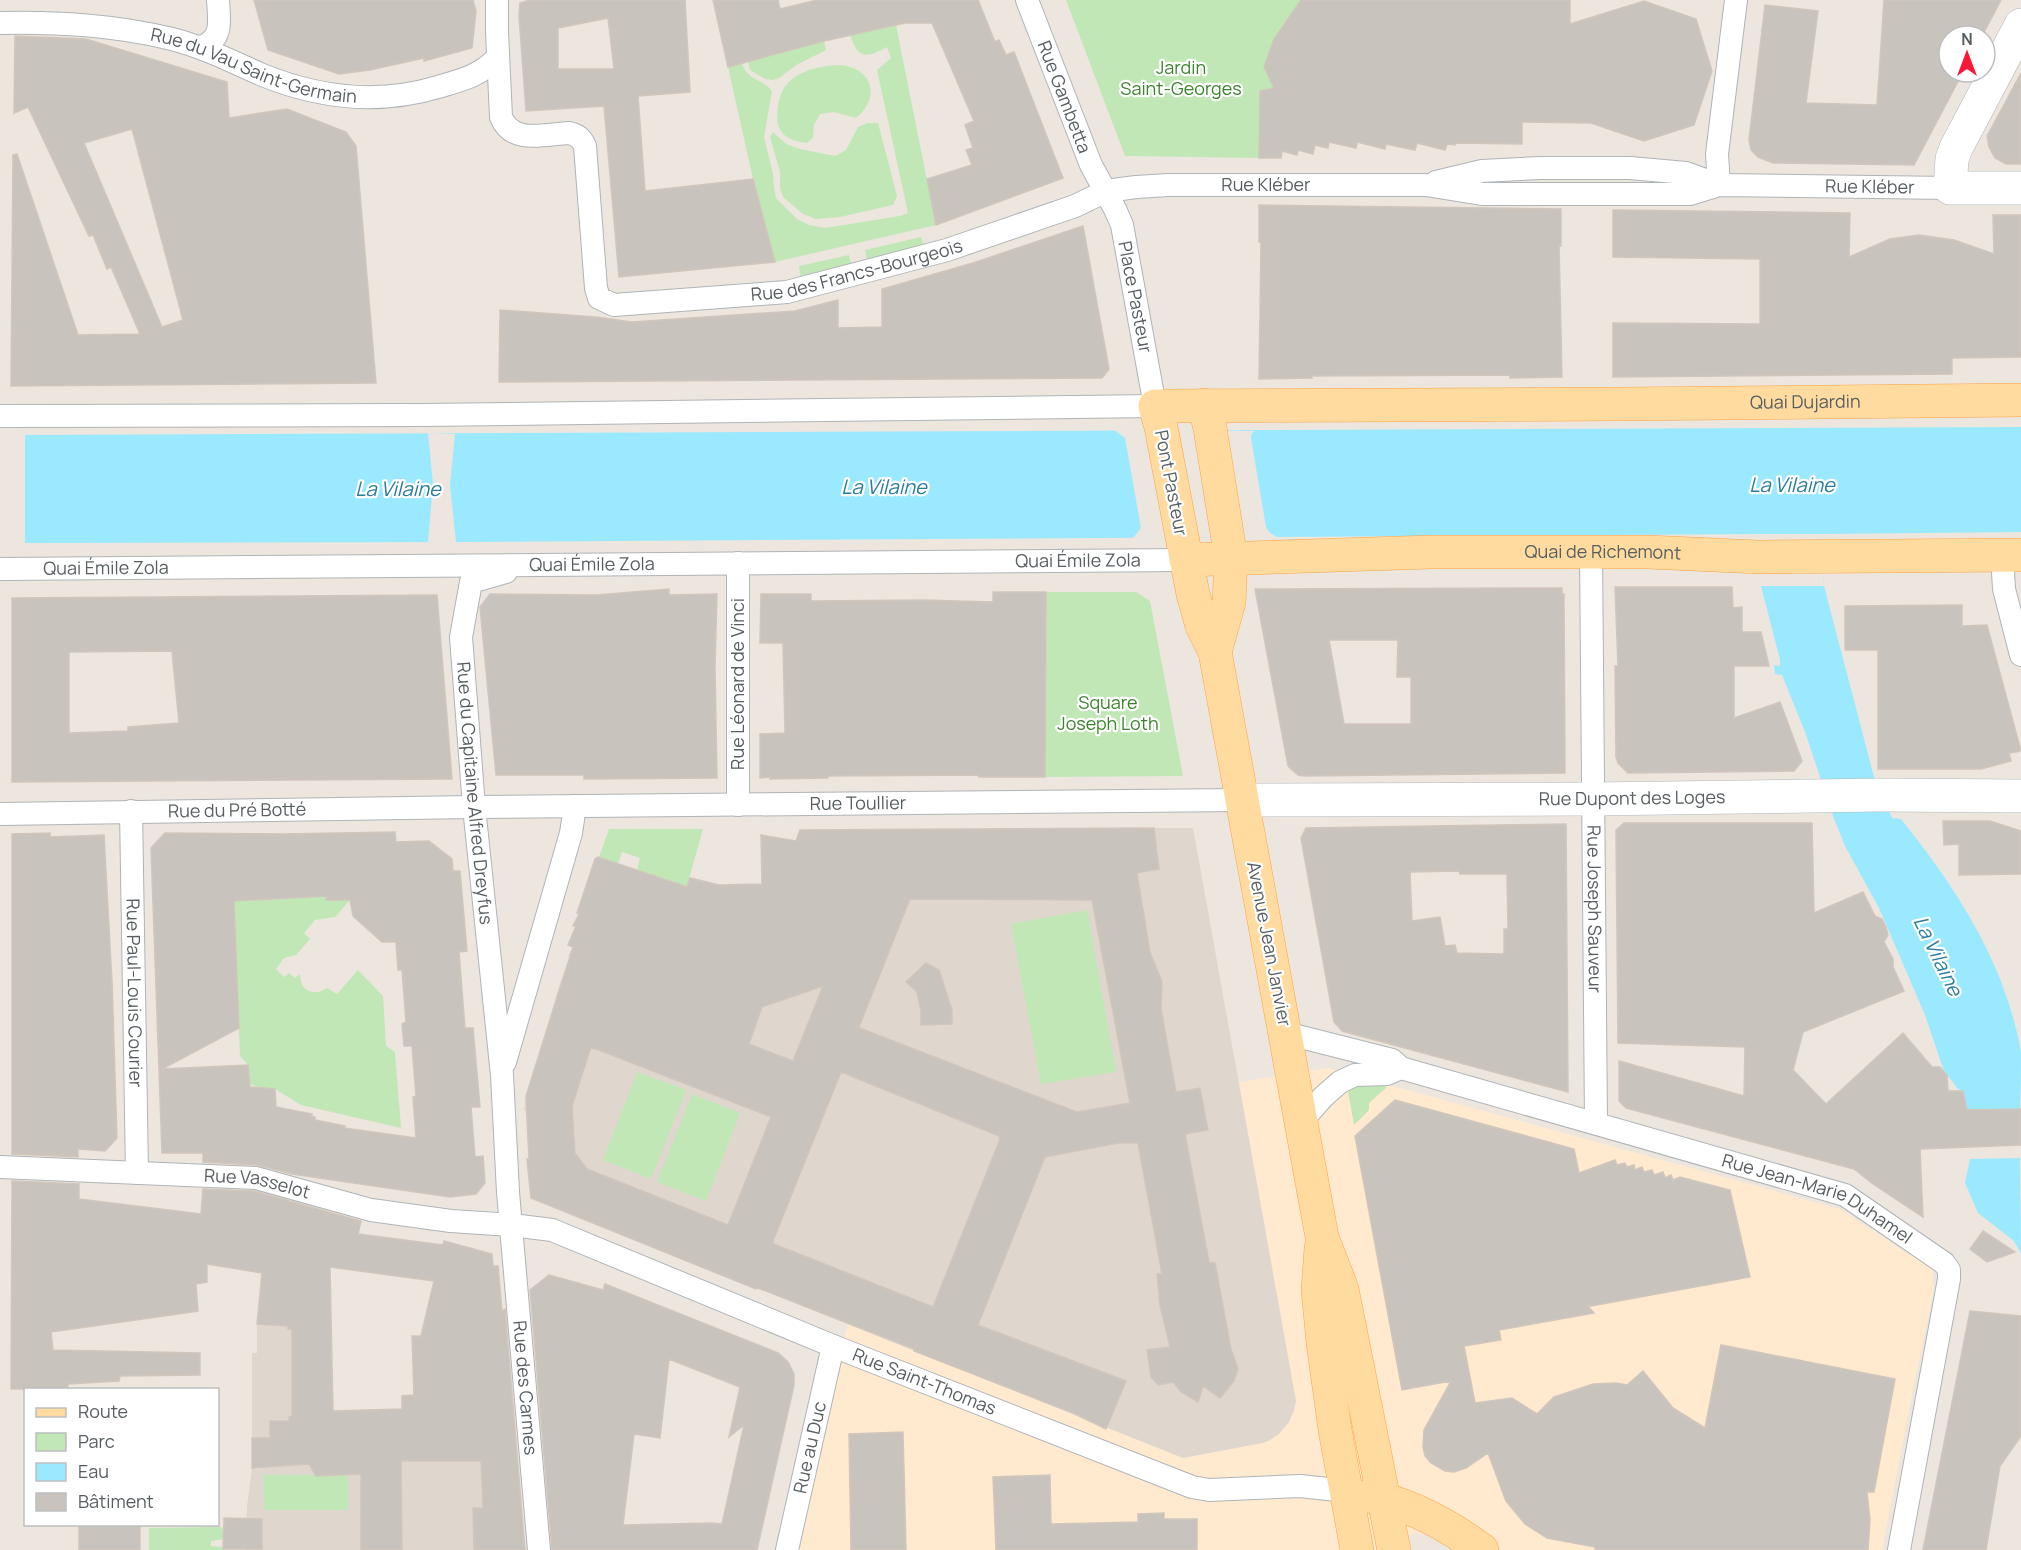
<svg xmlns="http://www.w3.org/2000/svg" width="2021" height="1550" font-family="Manrope,sans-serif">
<rect width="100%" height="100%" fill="#ece6de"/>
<path fill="#ffead0" d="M 1328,1068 L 1840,1209 L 1932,1269 L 1934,1288 L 1931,1305 L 1915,1379 L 1882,1550 L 1472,1550 L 1431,1533 L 1379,1537 L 1381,1550 L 797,1550 L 848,1323 L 1106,1428 L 1107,1427 L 1263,1443 L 1279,1434 L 1296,1401 L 1239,1082 Z"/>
<path fill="#dfd7ce" d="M 1193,828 L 1296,1401 L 1294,1411 L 1289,1422 L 1279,1434 L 1270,1440 L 1263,1443 L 1183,1458 L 531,1198 L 527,1159 L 529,1158 L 526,1111 L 524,1111 L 526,1096 L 561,980 L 570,958 L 568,956 L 572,949 L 764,1001 L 827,860 L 836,829 Z
M 327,1276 L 330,1277 L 334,1439 L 505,1434 L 519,1550 L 246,1550 L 247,1507 L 252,1468 L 252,1353 L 257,1353 L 257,1324 L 288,1326 Z"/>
<path fill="#c1e7b7" d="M 1066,0 L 1301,0 L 1274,39 L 1264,67 L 1274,88 L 1260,92 L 1261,112 L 1259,112 L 1259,158 L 1125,156 Z
M 896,25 L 936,225 L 775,262 L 753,179 L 728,67 L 742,63 C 748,82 763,78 772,91 L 764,137 L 773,174 L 774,187 L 776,198 L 797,219 L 809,225 L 825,228 L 900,216 L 908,213 L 877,70 L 891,58 L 887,47 C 867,58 858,60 850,35 Z
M 824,41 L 826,50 L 798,64 L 779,78 L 773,80 L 765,79 L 750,70 L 748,62 Z
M 842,65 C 874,70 880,98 856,118 L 834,112 L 820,114 L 814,125 L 813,138 L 807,143 C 783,140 774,130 778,106 C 780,96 782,88 790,81 C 803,69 824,65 842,65 Z
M 868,123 L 878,123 L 897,196 L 893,205 L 840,217 L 816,219 L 803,214 L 783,197 L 780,188 L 780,172 L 770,137 L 773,132 L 786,144 L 800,149 L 835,156 L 846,150 L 858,127 Z
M 921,237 L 924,247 L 867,260 L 865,250 Z
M 849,255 L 851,265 L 800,276 L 799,266 Z
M 1046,592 L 1136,592 L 1150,601 L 1183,776 L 1045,777 Z
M 609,829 L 703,829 L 687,886 L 682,887 L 663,881 L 663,879 L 640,873 L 640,871 L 637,870 L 640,858 L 622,852 L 618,864 L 613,862 L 613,864 L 601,861 L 602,858 L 599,857 Z
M 327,896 L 327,900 L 350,900 L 335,917 L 315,920 L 304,933 L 310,939 L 296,955 L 284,958 L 276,969 L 284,977 L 289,973 L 295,978 L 300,974 C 300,991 313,997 327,988 L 337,994 L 358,970 L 383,996 L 386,1046 L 395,1052 L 401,1128 L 301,1105 L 275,1089 L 261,1088 L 250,1084 L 248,1065 L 240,1056 L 234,901 Z
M 1087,910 L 1116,1072 L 1041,1084 L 1011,924 Z
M 637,1072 L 686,1090 L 651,1179 L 603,1160 Z
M 1379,1084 L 1387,1087 L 1369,1103 L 1369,1110 L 1354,1125 L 1348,1091 L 1356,1086 Z
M 692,1094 L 740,1113 L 706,1201 L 657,1182 Z
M 263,1475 L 348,1475 L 348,1510 L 264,1510 Z
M 221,1527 L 224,1531 L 224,1539 L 211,1541 L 211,1546 L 224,1547 L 224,1550 L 149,1550 L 149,1528 Z"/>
<path fill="#9be9ff" d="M 2021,427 L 2021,532 L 1822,534 L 1824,586 L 1874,777 L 1892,818 L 1901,819 C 1957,889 2006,964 2021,1053 C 2021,1070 2021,1091 2020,1108 C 2019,1156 2021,1206 2021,1254 L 2014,1241 L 1978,1213 L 1965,1183 L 1970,1159 L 1967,1110 L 1963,1091 L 1958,1089 L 1944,1071 L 1925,1015 L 1879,908 L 1845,846 L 1833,816 L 1805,732 L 1782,675 L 1775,674 L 1774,665 L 1780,666 L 1780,660 L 1761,586 L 1761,534 L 456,542 L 25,543 L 25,435 Z"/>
<path fill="#ece6de" d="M 1113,429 L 1255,431 L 1252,433 L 1251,438 L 1266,527 L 1270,533 L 1277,537 L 1133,538 L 1141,528 L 1125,438 Z
M 428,433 L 455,434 L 450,485 L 456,542 L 428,542 L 433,484 Z
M 1761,534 L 1822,534 L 1824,586 L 1761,586 Z
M 2021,1145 L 2021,1158 L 1967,1159 L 1967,1147 Z"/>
<path fill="#c9c3bd" stroke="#d1c6bc" stroke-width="1.5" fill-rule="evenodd" d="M 254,0 L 473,0 L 476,11 L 472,48 L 424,61 L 424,58 L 370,70 L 339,74 L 268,50 Z
M 530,0 L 685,0 L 690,92 L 638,96 L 645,191 L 753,179 L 775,262 L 619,277 L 604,106 L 526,111 L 519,16 L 520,3 ZM 608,18 L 614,69 L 558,69 L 558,28 Z
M 713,0 L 778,0 L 780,9 L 817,0 L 978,0 L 995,42 L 999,40 L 1006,55 L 1014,52 L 1063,178 L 936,225 L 927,179 L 972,165 L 966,150 L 973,148 L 965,125 L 974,121 L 932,23 L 905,23 L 824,41 L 728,67 Z
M 1301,0 L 1570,0 L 1570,24 L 1644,1 L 1696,19 L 1712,71 L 1694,125 L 1644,141 L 1591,123 L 1522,122 L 1522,144 L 1455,143 L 1455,145 L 1447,144 L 1445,150 L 1417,143 L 1415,150 L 1386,144 L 1385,149 L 1357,142 L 1356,148 L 1329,142 L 1328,148 L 1315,145 L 1313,154 L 1298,150 L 1297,155 L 1282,151 L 1281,158 L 1259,158 L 1260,91 L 1274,88 L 1264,67 L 1274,39 Z
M 1884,0 L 2001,0 L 1982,36 L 1949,36 L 1949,72 L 1963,72 L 1914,165 L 1773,163 L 1758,157 L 1751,150 L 1749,140 L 1765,5 L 1818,11 L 1806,103 L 1877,105 Z
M 15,36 L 86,39 L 227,82 L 229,118 L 287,109 L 346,132 L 356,146 L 376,383 L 11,386 L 13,155 L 17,154 L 78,335 L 140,334 L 111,267 L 107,269 L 93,235 L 89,236 L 28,107 L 14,113 ZM 132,129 L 183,320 L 162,327 L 84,143 Z
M 2021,73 L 2021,164 L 2006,164 L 1995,158 L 1989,147 L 1987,136 Z
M 1259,205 L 1561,209 L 1561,246 L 1559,246 L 1562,377 L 1510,378 L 1510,375 L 1311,376 L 1312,378 L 1259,379 L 1261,242 L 1259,242 Z
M 1613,210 L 1850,213 L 1849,257 L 1890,239 L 1919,235 L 1954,240 L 1994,254 L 1993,215 L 2021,215 L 2021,357 L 1952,358 L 1952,374 L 1613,377 L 1613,323 L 1760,324 L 1760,259 L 1613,257 Z
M 1083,226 L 1109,369 L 1102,378 L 499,382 L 500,310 L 596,317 L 632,322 L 795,311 L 838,300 L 838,328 L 882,327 L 882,289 L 973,263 Z
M 1615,587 L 1732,587 L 1733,608 L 1742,607 L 1742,632 L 1761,632 L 1769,666 L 1734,666 L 1734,718 L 1780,702 L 1802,761 L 1794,771 L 1628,773 L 1618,763 L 1616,757 L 1615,666 L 1618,666 Z
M 1562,588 L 1562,594 L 1564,594 L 1565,773 L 1304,776 L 1298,775 L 1288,766 L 1255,589 ZM 1329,640 L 1398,640 L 1397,677 L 1411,677 L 1411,724 L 1344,724 Z
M 669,589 L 669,595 L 717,594 L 715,667 L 717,778 L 584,779 L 584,775 L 496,775 L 480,607 L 490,594 L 596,595 Z
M 993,592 L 1046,592 L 1045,777 L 979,777 L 978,775 L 828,776 L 828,778 L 770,779 L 771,777 L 760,778 L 760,734 L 785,733 L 783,643 L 760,643 L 761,594 L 811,594 L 811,601 L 923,600 L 993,602 Z
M 437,595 L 452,779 L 12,782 L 12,598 ZM 172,651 L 179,723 L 128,727 L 128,731 L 69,733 L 69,652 Z
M 1962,605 L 1962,626 L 1987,625 L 2021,751 L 2009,753 L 2011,761 L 1981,769 L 1878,769 L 1878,650 L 1845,650 L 1845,606 Z
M 1943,821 L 1990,821 L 2021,831 L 2021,874 L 1959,875 L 1959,844 L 1944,845 Z
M 1624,823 L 1812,823 L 1814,913 L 1863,892 L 1875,916 L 1882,919 L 1886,927 L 1888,935 L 1884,942 L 1893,959 L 1893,967 L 1904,991 L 1803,1032 L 1793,1070 L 1826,1104 L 1903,1033 L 1932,1067 L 1940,1067 L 1947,1075 L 1948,1091 L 1963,1091 L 1967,1110 L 2021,1109 L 2021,1145 L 1920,1149 L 1923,1217 L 1873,1184 L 1854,1169 L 1626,1108 L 1619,1101 L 1619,1061 L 1744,1096 L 1745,1047 L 1618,1043 L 1616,830 Z
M 1566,824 L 1568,1092 L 1342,1031 L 1334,1022 L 1301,838 L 1306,828 ZM 1459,871 L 1460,874 L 1507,874 L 1508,929 L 1504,929 L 1504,954 L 1457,953 L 1455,945 L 1445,946 L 1440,917 L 1412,921 L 1410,872 Z
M 1154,828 L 1159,869 L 1137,873 L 1150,952 L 1162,982 L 1161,1009 L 1176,1092 L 1200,1088 L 1208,1130 L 1185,1134 L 1209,1262 L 1215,1263 L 1231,1349 L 1238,1369 L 1234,1381 L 1220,1398 L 1203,1386 L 1198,1402 L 1181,1392 L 1173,1382 L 1158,1385 L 1151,1377 L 1147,1350 L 1170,1347 L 1160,1306 L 1157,1274 L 1162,1274 L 1138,1143 L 1118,1143 L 1045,1157 L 978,1325 L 1126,1381 L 1106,1429 L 1073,1413 L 914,1351 L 914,1349 L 758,1288 L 756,1289 L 531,1198 L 527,1159 L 529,1159 L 526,1096 L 573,947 L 568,945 L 576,926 L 573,926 L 579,914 L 577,913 L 595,859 L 598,857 L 687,887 L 690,878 L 719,885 L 762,884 L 761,835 L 796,841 L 800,830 ZM 910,899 L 1092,900 L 1130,1103 L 1077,1112 L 857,1027 L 859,1027 ZM 823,986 L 793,1061 L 749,1044 L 762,1007 ZM 591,1047 L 771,1117 L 728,1225 L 587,1169 L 575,1153 L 572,1106 ZM 841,1072 L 999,1136 L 999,1138 L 1000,1139 L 933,1307 L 774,1244 L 773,1241 Z
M 395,832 L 396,842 L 429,841 L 452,859 L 453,871 L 460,871 L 467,951 L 459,952 L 465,1028 L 473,1028 L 480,1107 L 471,1107 L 475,1157 L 483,1156 L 485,1183 L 476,1194 L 450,1197 L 292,1174 L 257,1165 L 203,1162 L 203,1153 L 162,1153 L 151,848 L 165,833 L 282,834 ZM 327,896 L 326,900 L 350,900 L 353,916 L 382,942 L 396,942 L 398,970 L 402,970 L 406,1022 L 402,1024 L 404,1046 L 412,1046 L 416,1096 L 413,1097 L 416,1138 L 344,1128 L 345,1126 L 315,1120 L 315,1117 L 311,1116 L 312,1114 L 276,1107 L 275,1089 L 250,1087 L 248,1065 L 162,1069 L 239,1028 L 234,901 Z
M 50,833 L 50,837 L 104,835 L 112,982 L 117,1138 L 105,1151 L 78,1149 L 78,1157 L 12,1154 L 12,834 Z
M 926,963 L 939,970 L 952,1010 L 952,1024 L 921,1025 L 921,1011 L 917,992 L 906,982 Z
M 1395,1100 L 1574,1149 L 1579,1173 L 1615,1160 L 1617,1165 L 1625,1163 L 1627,1167 L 1634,1165 L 1635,1170 L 1642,1167 L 1644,1172 L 1652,1170 L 1654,1175 L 1663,1172 L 1665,1178 L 1671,1175 L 1673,1180 L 1680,1177 L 1730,1190 L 1750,1277 L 1591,1306 L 1587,1305 L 1594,1313 L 1499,1330 L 1501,1340 L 1464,1346 L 1475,1403 L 1512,1398 L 1537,1414 L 1554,1397 L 1593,1384 L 1616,1383 L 1627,1385 L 1643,1371 L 1673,1408 L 1705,1428 L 1721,1345 L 1895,1379 L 1874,1492 L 1867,1492 L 1870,1520 L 1868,1550 L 1595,1550 L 1595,1547 L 1547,1538 L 1525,1524 L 1506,1501 L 1488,1453 L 1466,1468 L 1454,1472 L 1445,1471 L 1431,1463 L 1425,1456 L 1423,1447 L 1424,1430 L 1451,1381 L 1402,1390 L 1355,1136 Z
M 12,1181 L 79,1184 L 79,1199 L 201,1214 L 203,1189 L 254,1191 L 361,1221 L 358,1234 L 443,1245 L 444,1241 L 492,1254 L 493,1266 L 498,1266 L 502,1311 L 505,1309 L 525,1550 L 474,1550 L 473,1508 L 483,1508 L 481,1461 L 401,1461 L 402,1550 L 361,1550 L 361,1474 L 316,1476 L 309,1464 L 252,1468 L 252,1438 L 270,1438 L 270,1421 L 289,1421 L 289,1417 L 292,1416 L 292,1329 L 288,1329 L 288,1326 L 257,1324 L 262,1273 L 207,1264 L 207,1282 L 196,1284 L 198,1311 L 51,1332 L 53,1350 L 200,1353 L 200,1375 L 120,1376 L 119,1381 L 68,1384 L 68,1389 L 11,1389 ZM 330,1267 L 434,1281 L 421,1336 L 412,1336 L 414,1395 L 402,1396 L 402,1409 L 333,1411 Z
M 1983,1231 L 2015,1252 L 1987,1262 L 1970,1249 Z
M 549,1275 L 603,1290 L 605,1284 L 778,1353 L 788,1362 L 794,1374 L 794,1385 L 757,1550 L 552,1550 L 530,1290 ZM 669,1359 L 740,1387 L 729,1437 L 744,1425 L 722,1524 L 711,1523 L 623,1525 L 634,1434 L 660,1438 Z
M 1970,1311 L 2021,1316 L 2021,1436 L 2000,1466 L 1986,1550 L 1923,1550 Z
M 903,1432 L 906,1550 L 851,1550 L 849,1434 Z
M 1050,1475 L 1051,1524 L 1138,1522 L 1138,1514 L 1164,1513 L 1164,1519 L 1197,1519 L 1197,1550 L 996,1550 L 993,1477 Z
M 224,1518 L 262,1519 L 262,1549 L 223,1549 Z
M 79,1524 L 140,1524 L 140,1550 L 79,1550 Z"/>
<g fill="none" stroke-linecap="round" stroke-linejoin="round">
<defs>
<g id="street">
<path id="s1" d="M 497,0 L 497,32 L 501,117 C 512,145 545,134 569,133 C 578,135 581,138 585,146 L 596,288 L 599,298 L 614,305 L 787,292 L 947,250 L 1075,206 L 1106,191 L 1136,187 L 1169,185 L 1426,185 L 1482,194 L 1690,194 L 1719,185 L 1950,188"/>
<path id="s2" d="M 0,23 C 59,22 114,25 172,39 C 203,47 231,61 260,74 C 318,98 378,105 438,87 C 462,80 480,76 498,57"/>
<path d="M 201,47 C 224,39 219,20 218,0"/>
<path d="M 1436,182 L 1482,171 L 1540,168 L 1630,168 L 1686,173 L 1719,185"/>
<path d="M 1719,185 L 1717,154 L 1736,0"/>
<path d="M 0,416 L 421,415 L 1155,406 L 1122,225 L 1115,209 L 1091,165 L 1027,0"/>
<path id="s3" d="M 1591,552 L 1596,1123"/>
<path d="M 2002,555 L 2004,589 L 2021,655"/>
<path d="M 738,563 L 738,805"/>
<path id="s4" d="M 0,569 L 1186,560"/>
<path id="s5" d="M 506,572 L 471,582 L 461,637 L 474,807 L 502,1075 L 508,1192 L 539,1550"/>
<path id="s6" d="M 131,811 L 137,1173"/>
<path id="s7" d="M 0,814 L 474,807 L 1242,800"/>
<path id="s8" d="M 1285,1033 L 1392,1060 L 1401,1068 L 1845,1195 L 1944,1263 L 1949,1270 L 1949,1279 L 1899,1550"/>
<path d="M 505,1062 L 571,833 L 575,806"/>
<path d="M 1301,1122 L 1323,1097 L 1340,1082 L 1355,1075 L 1387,1074 L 1401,1068"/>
<path id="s9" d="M 0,1167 L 256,1178 L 371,1210 L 451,1221 L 512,1225 L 552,1230 L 833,1346 L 1192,1487 L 1209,1490 L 1300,1486 L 1346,1491"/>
<path id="s10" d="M 787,1550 L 833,1346"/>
</g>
<g id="secondary">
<path d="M 2021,25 L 1956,148 L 1952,159 L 1950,188 L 2021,188"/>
<path id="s11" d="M 1242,800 L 1593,799 L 1881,795 L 2021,796"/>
</g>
<g id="primary">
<path d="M 1204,405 L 1210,428 L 1231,558 L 1229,602 L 1215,652"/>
<path id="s12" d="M 1186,560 L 1431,552 L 1648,552 L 1758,557 L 2021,555"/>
<path d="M 1321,1248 L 1318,1290 L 1323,1343 L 1335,1430 L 1357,1550"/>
<path d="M 1369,1496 C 1410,1504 1448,1525 1482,1550"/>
<path id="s13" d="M 1394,1550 L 1342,1289 L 1322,1237 L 1215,652 L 1202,626 L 1193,594 L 1161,427 L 1155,406 L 1619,404 L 2021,400"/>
</g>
</defs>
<use href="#street" stroke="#afb4b8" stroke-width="24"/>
<use href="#secondary" stroke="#b0b6bb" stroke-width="34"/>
<use href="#primary" stroke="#fea245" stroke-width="34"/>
<use href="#street" stroke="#fff" stroke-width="22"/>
<use href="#secondary" stroke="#fff" stroke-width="33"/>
<use href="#primary" stroke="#ffdba0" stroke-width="33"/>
</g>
<g text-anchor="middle" stroke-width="4.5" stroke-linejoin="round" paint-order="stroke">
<g font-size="18" fill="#575e61" stroke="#fff">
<text dy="6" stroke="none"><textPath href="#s2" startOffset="260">Rue du Vau Saint-Germain</textPath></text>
<text transform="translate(1064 97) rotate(69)" y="6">Rue Gambetta</text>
<text dy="6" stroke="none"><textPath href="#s1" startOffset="1053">Rue Kléber</textPath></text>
<text dy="6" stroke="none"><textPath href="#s1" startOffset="1659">Rue Kléber</textPath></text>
<text dy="6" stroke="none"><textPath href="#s1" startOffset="630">Rue des Francs-Bourgeois</textPath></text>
<text transform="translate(1135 297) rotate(79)" y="6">Place Pasteur</text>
<text dy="6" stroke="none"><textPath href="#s13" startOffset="1821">Quai Dujardin</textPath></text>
<text transform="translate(1171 483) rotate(79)" y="6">Pont Pasteur</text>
<text dy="6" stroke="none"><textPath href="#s12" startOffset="417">Quai de Richemont</textPath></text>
<text dy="6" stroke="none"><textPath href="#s4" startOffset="1078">Quai Émile Zola</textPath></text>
<text dy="6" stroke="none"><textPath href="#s4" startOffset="592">Quai Émile Zola</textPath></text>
<text dy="6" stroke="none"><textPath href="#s4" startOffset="106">Quai Émile Zola</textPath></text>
<text transform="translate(738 684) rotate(-90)" y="6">Rue Léonard de Vinci</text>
<text dy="6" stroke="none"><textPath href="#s5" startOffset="249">Rue du Capitaine Alfred Dreyfus</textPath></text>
<text dy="6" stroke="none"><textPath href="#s11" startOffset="390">Rue Dupont des Loges</textPath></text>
<text dy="6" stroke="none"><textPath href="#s7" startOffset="858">Rue Toullier</textPath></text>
<text dy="6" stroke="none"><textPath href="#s7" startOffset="237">Rue du Pré Botté</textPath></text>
<text dy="6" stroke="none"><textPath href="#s3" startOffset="357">Rue Joseph Sauveur</textPath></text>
<text transform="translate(1269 944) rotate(79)" y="6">Avenue Jean Janvier</text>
<text dy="6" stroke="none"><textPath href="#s6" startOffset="182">Rue Paul-Louis Courier</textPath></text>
<text dy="6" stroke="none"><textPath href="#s9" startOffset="258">Rue Vasselot</textPath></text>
<text dy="6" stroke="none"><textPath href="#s8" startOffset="560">Rue Jean-Marie Duhamel</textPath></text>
<text dy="6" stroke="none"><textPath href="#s9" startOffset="960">Rue Saint-Thomas</textPath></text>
<text dy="6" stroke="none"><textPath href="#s5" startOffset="846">Rue des Carmes</textPath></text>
<text dy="6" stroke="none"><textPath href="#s10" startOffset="105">Rue au Duc</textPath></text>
</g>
<g font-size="18" fill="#3b842c" stroke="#fff">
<text x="1181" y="74">Jardin<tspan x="1181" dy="21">Saint-Georges</tspan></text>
<text x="1108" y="709">Square<tspan x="1108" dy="21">Joseph Loth</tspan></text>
</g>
<g font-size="20" font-style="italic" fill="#2b7c9d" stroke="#fff">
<text x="1792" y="492">La Vilaine</text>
<text x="884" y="494">La Vilaine</text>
<text x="398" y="496">La Vilaine</text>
<text transform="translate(1938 956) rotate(64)" y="7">La Vilaine</text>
</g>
</g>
<rect x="24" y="1388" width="195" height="138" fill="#ffffff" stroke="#bcbfc0" stroke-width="1.5"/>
<rect x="36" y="1408" width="30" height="9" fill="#ffdba0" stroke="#bcbfc0" stroke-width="1.5"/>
<text x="78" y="1418" font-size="18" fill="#575e61">Route</text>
<rect x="36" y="1433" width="30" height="18" fill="#c1e7b7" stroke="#bcbfc0" stroke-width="1.5"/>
<text x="78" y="1448" font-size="18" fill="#575e61">Parc</text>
<rect x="36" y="1463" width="30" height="18" fill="#9be9ff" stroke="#bcbfc0" stroke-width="1.5"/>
<text x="78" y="1478" font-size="18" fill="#575e61">Eau</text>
<rect x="36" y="1493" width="30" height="18" fill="#c9c3bd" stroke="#bcbfc0" stroke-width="1.5"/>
<text x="78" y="1508" font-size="18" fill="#575e61">Bâtiment</text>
<g transform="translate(1967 54)"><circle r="28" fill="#ffffff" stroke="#bcbfc0" stroke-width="1.5"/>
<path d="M0-4.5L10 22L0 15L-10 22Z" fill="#f91737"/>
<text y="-9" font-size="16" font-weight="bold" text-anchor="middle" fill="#575e61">N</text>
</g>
</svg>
